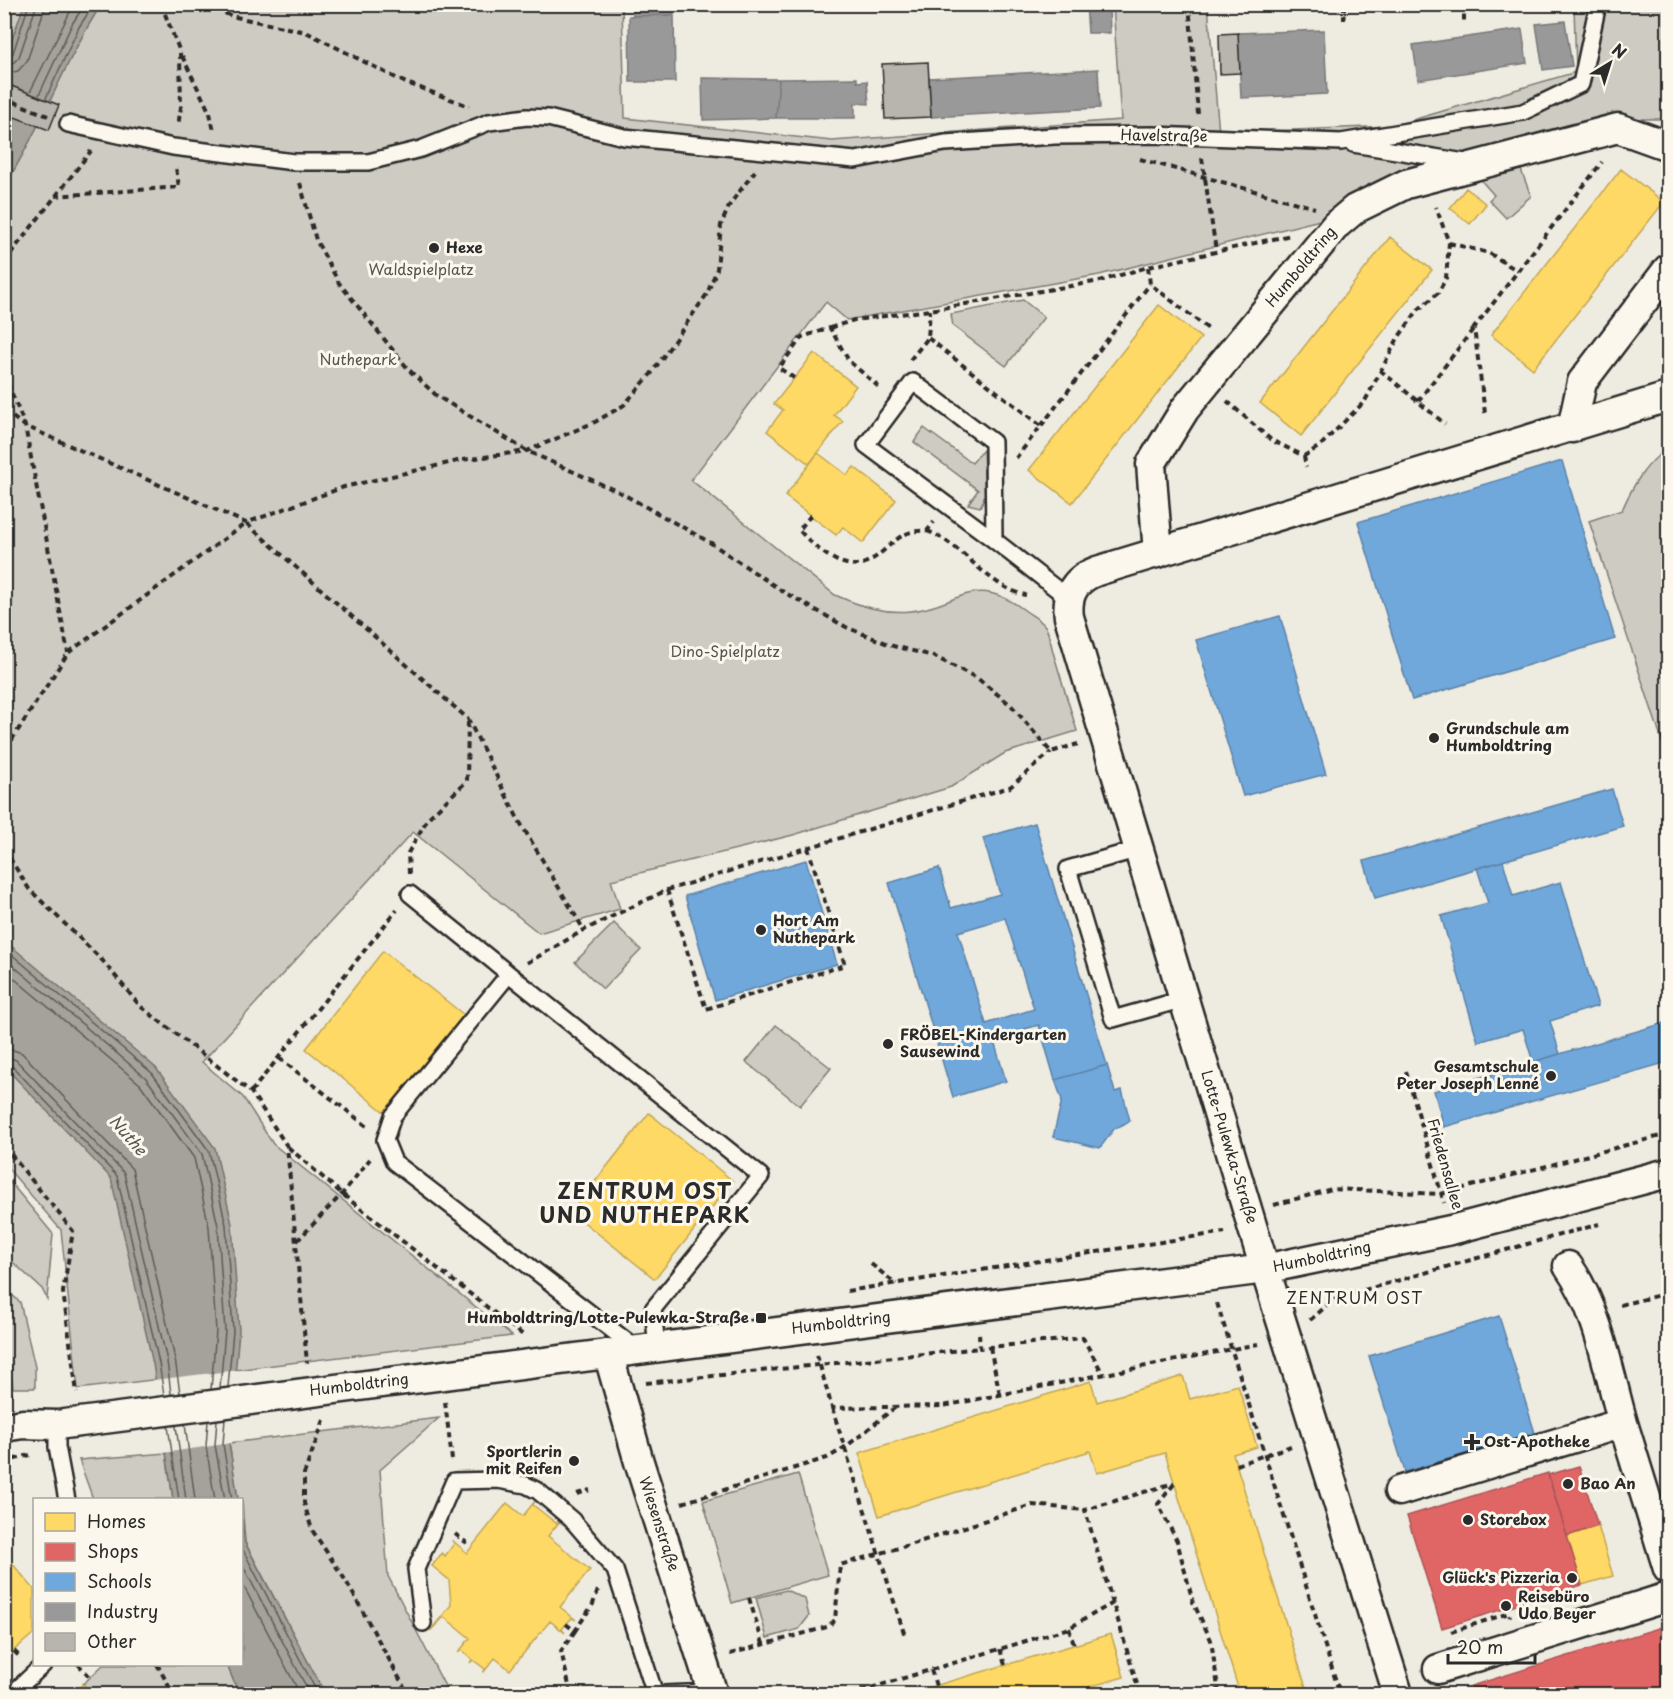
<svg xmlns="http://www.w3.org/2000/svg" width="1673" height="1699" font-family="'Playpen Sans',sans-serif">
<rect width="100%" height="100%" fill="#eeebe0"/>
<filter id="ink" filterUnits="userSpaceOnUse"><feTurbulence type="fractalNoise" baseFrequency=".0167" numOctaves="2"/><feDisplacementMap in="SourceGraphic" scale="12" xChannelSelector="R" yChannelSelector="G"/><feConvolveMatrix kernelMatrix="1 2 1 2 8 2 1 2 1" color-interpolation-filters="sRGB"/></filter>
<g filter="url(#ink)">
<path fill="#cecbc2" stroke="#7c7b76" stroke-width="1.5" d="M 167,4 L 622,5 L 625,118 L 832,141 L 1121,120 L 1113,5 L 1208,5 L 1219,133 L 1392,126 L 1576,72 L 1574,5 L 1668,5 L 1668,119 L 1626,119 L 1340,215 L 1099,275 L 847,320 L 826,302 L 691,480 L 835,595 C 860,606 884,614 911,611 C 958,607 972,572 1023,609 C 1029,614 1040,619 1045,626 C 1049,632 1051,644 1053,652 C 1061,678 1069,705 1077,731 L 1005,753 L 951,787 L 793,835 L 611,880 L 620,909 L 539,933 L 413,832 L 202,1062 L 243,1097 L 273,1144 L 512,1336 L 78,1389 L 61,1230 L 5,1165 L 5,5 Z
M 1518,162 L 1531,196 L 1506,218 L 1489,200 L 1494,195 L 1478,177 Z
M 1023,300 L 1044,317 L 1006,366 L 953,326 L 951,314 Z
M 924,428 L 972,463 L 983,450 L 985,497 L 980,507 L 968,504 L 978,490 L 914,442 Z
M 1668,448 L 1668,759 L 1589,521 L 1622,510 C 1633,485 1646,463 1668,448 Z
M 614,923 L 641,950 L 603,989 L 575,962 Z
M 776,1025 L 831,1068 L 800,1106 L 746,1062 Z
M 5,1176 L 53,1234 L 47,1299 L 42,1289 L 5,1255 Z
M 4,1288 L 20,1302 L 35,1367 L 35,1388 L 13,1388 L 11,1374 L 5,1368 Z
M 439,1418 L 380,1470 L 388,1576 L 449,1694 L 325,1694 L 245,1542 L 242,1500 L 238,1499 L 229,1443 Z
M 166,1453 L 173,1499 L 93,1499 L 79,1460 Z
M 798,1474 L 828,1575 L 732,1603 L 703,1501 Z
M 786,1590 L 805,1599 L 809,1616 L 799,1629 L 767,1638 L 756,1598 Z
M 103,1665 L 227,1665 L 239,1694 L 92,1694 L 83,1684 Z"/>
<path fill="#a4a29a" stroke="#74726e" stroke-width="1.5" d="M 24,5 L 101,5 C 64,62 42,127 5,185 L 5,59 Z
M 4,940 L 156,1068 L 215,1148 L 232,1224 L 239,1331 L 229,1443 L 238,1499 L 173,1499 L 153,1364 L 111,1178 L 5,1067 Z
M 242,1519 L 245,1543 L 325,1694 L 239,1694 L 227,1665 L 242,1664 Z"/>
<path fill="#eeebe0" d="M 238,1370 L 232,1443 L 163,1453 L 153,1380 Z"/>
<path fill="#ffd966" stroke="#bfa554" stroke-width="1.5" d="M 1621,169 L 1664,202 L 1533,369 L 1491,335 Z
M 1466,188 L 1486,204 L 1470,224 L 1450,208 Z
M 1390,237 L 1432,270 L 1301,436 L 1260,403 Z
M 1159,305 L 1201,338 L 1072,503 L 1029,470 Z
M 814,353 L 856,386 L 834,415 L 843,421 L 809,464 L 767,431 L 783,410 L 774,404 Z
M 818,453 L 847,475 L 854,467 L 896,500 L 863,543 L 843,527 L 836,535 L 785,496 Z
M 383,951 L 468,1018 L 389,1116 L 306,1049 Z
M 649,1113 L 733,1181 L 655,1279 L 571,1212 Z
M 1668,1233 L 1668,1264 L 1660,1235 Z
M 1183,1376 L 1190,1399 L 1238,1385 L 1257,1447 L 1233,1454 L 1308,1694 L 1240,1694 L 1165,1453 L 1097,1473 L 1090,1451 L 879,1516 L 859,1453 L 1091,1381 L 1097,1402 Z
M 535,1501 L 533,1505 L 542,1512 L 556,1523 L 560,1521 L 548,1536 L 590,1570 L 560,1607 L 576,1620 L 572,1618 L 566,1624 L 562,1629 L 565,1633 L 550,1621 L 510,1670 L 495,1658 L 483,1673 L 485,1669 L 473,1660 L 470,1663 L 472,1659 L 461,1650 L 458,1653 L 470,1638 L 444,1617 L 430,1631 L 451,1605 L 449,1580 L 432,1566 L 442,1553 L 445,1556 L 454,1544 L 452,1540 L 467,1553 L 507,1503 L 523,1516 Z
M 1598,1526 L 1613,1576 L 1582,1585 L 1567,1536 Z
M 4,1554 L 34,1589 L 34,1633 L 4,1659 Z
M 1111,1634 L 1124,1677 L 1064,1694 L 907,1694 Z
M 83,1684 L 92,1694 L 71,1694 Z"/>
<path fill="#e06666" stroke="#aa5454" stroke-width="1.5" d="M 1579,1466 L 1598,1526 L 1567,1536 L 1548,1475 Z
M 1548,1473 L 1582,1585 L 1442,1628 L 1407,1516 Z
M 1668,1625 L 1668,1694 L 1468,1694 L 1473,1693 L 1471,1686 Z"/>
<path fill="#6fa8dc" stroke="#5b82a7" stroke-width="1.5" fill-rule="evenodd" d="M 1562,461 L 1615,639 L 1412,700 L 1358,522 Z
M 1280,616 L 1326,774 L 1243,796 L 1196,640 Z
M 1612,789 L 1623,826 L 1375,898 L 1364,861 Z
M 1035,823 L 1107,1065 L 1055,1080 L 1039,1025 L 993,1038 L 1006,1081 L 953,1097 L 889,883 L 939,868 L 951,908 L 1000,894 L 983,838 ZM 1005,918 L 1034,1009 L 986,1024 L 958,932 Z
M 806,860 L 837,964 L 715,1000 L 685,896 Z
M 1503,861 L 1513,896 L 1561,882 L 1598,1006 L 1550,1021 L 1560,1054 L 1533,1062 L 1523,1029 L 1478,1042 L 1441,916 L 1488,903 L 1477,868 Z
M 1668,1022 L 1668,1062 L 1444,1127 L 1434,1091 Z
M 1107,1065 L 1115,1092 L 1122,1090 L 1130,1121 L 1114,1129 L 1100,1148 L 1053,1137 L 1062,1100 L 1055,1080 Z
M 1499,1316 L 1535,1433 L 1405,1472 L 1369,1356 Z"/>
<path fill="#999" stroke="#787878" stroke-width="1.5" d="M 633,4 L 673,4 L 673,15 L 633,16 Z
M 1086,4 L 1109,4 L 1110,33 L 1088,33 Z
M 674,15 L 675,82 L 630,82 L 629,16 Z
M 1565,21 L 1572,66 L 1543,70 L 1536,24 Z
M 1522,29 L 1527,63 L 1418,80 L 1413,45 Z
M 1324,30 L 1327,94 L 1241,98 L 1238,33 Z
M 1098,69 L 1100,108 L 931,117 L 929,78 Z
M 702,78 L 779,79 L 776,118 L 703,120 Z
M 857,78 L 857,82 L 867,81 L 869,104 L 855,103 L 855,118 L 776,118 L 779,79 Z"/>
<g fill="none" stroke-linecap="round" stroke-linejoin="round">
<path stroke="#5b5b57" stroke-width="1.5" d="M 4,58 L 13,53 L 29,4
M 4,65 L 13,63 L 19,57 L 37,4
M 4,74 L 18,71 L 27,61 L 46,4
M 30,92 L 74,4
M 39,95 L 72,24 L 85,4
M 46,98 L 79,27 L 94,4
M 4,948 L 152,1073 L 209,1151 L 226,1225 L 233,1331 L 228,1387
M 4,958 L 146,1078 L 202,1154 L 218,1226 L 225,1331 L 220,1388
M 4,970 L 140,1084 L 194,1158 L 209,1227 L 216,1331 L 211,1389
M 4,1047 L 22,1053 L 132,1169 L 175,1359 L 180,1393
M 4,1056 L 16,1060 L 124,1173 L 167,1361 L 171,1394
M 4,1063 L 11,1065 L 117,1176 L 159,1363 L 164,1395
M 225,1419 L 223,1444 L 232,1500
M 217,1420 L 215,1445 L 225,1500
M 208,1421 L 206,1446 L 215,1500
M 185,1424 L 195,1500
M 168,1426 L 179,1500
M 176,1426 L 186,1500
M 242,1548 L 318,1694
M 242,1564 L 310,1694
M 242,1583 L 300,1694"/>
</g>
<path fill="#b8b5ae" stroke="#2b2b2b" stroke-width="1.5" d="M 1238,33 L 1240,73 L 1220,74 L 1219,34 Z
M 928,62 L 931,117 L 885,119 L 882,64 Z
M 4,83 L 59,105 L 49,130 L 4,113 Z"/>
<g fill="none" stroke-linecap="round" stroke-linejoin="round">
<defs>
<path id="lane" d="M 68,124 L 173,147 L 294,162 L 368,162 L 421,149 L 489,122 L 527,117 L 548,118 L 624,137 L 855,160 L 945,143 L 1055,136 L 1153,135 L 1341,142 L 1523,112 L 1581,84 L 1598,4
M 1353,144 L 1465,162
M 994,540 L 866,445 L 913,382 L 993,442 L 994,540 L 1068,598
M 1139,849 L 1068,869 L 1113,1019 L 1184,999
M 410,894 L 509,974
M 638,1350 L 394,1162 L 385,1140 L 393,1116 L 509,974 L 761,1176 L 653,1309 L 657,1347
M 57,1425 L 57,1447 L 67,1500
M 423,1623 L 416,1569 L 454,1481 L 498,1480 L 526,1485 L 538,1491 L 572,1520 L 615,1570 L 655,1694
M 12,1694 L 44,1664
M 663,1694 L 712,1692"/>
<path id="street" d="M 1572,428 L 1582,382 L 1668,269
M 1158,553 L 1151,464 L 1185,409 L 1336,225 L 1355,209 L 1406,184 L 1618,128 L 1668,146
M 608,1353 L 639,1462 L 713,1694
M 1623,1423 L 1668,1569
M 4,1427 L 23,1424 L 57,1425 L 1265,1269 L 1451,1230 L 1668,1173
M 1399,1491 L 1623,1423 C 1609,1374 1598,1308 1568,1266
M 1438,1669 L 1668,1597
M 1398,1694 L 1265,1269 L 1069,617 C 1066,594 1075,579 1097,571 L 1668,397"/>
</defs>
<use href="#lane" stroke="#2b2b2b" stroke-width="20"/>
<use href="#street" stroke="#2b2b2b" stroke-width="33"/>
<path stroke="#2b2b2b" stroke-width="4" stroke-dasharray="6 4.5" stroke-linecap="butt" d="M 161,4 L 180,52 L 181,107 L 178,126
M 206,4 L 231,16 L 306,32 L 404,82 L 469,106
M 1189,4 L 1198,114
M 1344,4 L 1344,20
M 1464,4 L 1464,25
M 182,56 L 210,113 L 214,131
M 4,98 L 48,116
M 1202,158 L 1216,251
M 1140,159 L 1315,208
M 300,183 L 316,240 L 339,283 L 409,370 L 437,396 L 527,451 L 621,493 L 711,543 L 782,591 L 846,627 L 893,646 L 933,656 L 977,678 L 1011,705 L 1051,752 L 1078,744
M 55,196 L 179,187 L 176,168
M 1449,243 L 1489,253 L 1518,271
M 4,262 L 91,151
M 1148,267 L 1150,284 L 1211,331
M 830,328 L 854,320 L 930,310 L 1100,281 L 1148,267 L 1291,235
M 928,338 L 1041,426 L 1016,458
M 910,360 L 928,338 L 930,310
M 1380,370 L 1445,424
M 4,374 L 25,426 L 68,653
M 794,378 L 779,368 L 802,337 L 830,328 L 849,361 L 881,389
M 1227,401 L 1271,440 L 1304,456 L 1320,446 L 1365,401 L 1398,338 L 1418,310 L 1438,293 L 1446,278 L 1449,243 L 1436,207
M 1418,401 L 1474,328
M 4,411 L 25,426 L 246,523 L 344,487 L 462,460 L 527,451 L 595,422 L 624,405 L 651,374 L 707,294 L 717,269 L 721,225 L 730,204 L 755,171
M 1485,413 L 1474,328 L 1602,162
M 1041,426 L 1150,284
M 1304,456 L 1306,467
M 811,515 L 799,530 C 814,547 843,574 867,562 C 890,551 897,528 927,531 L 934,522
M 927,531 C 964,544 986,587 1026,595
M 4,760 L 13,738 L 68,653 L 246,523 L 468,719 L 518,819 L 584,930
M 4,849 L 29,889 L 102,960 L 140,1006 L 251,1092 L 287,1146 L 307,1363
M 409,874 L 408,853 L 428,818 L 467,781 L 468,721
M 667,890 L 706,1009 L 845,965 L 808,848
M 527,963 L 584,930 L 667,890 L 1010,787 L 1051,752
M 279,1058 L 368,1127
M 1406,1071 L 1444,1203
M 251,1092 L 397,910
M 4,1146 L 73,1231 L 63,1292 L 77,1393
M 288,1147 L 342,1194 L 523,1335
M 1274,1205 L 1332,1189 L 1441,1194 L 1668,1134
M 1575,1231 L 1599,1224
M 297,1241 L 342,1194 L 370,1159
M 871,1264 L 896,1284
M 847,1291 L 1225,1232
M 1217,1303 L 1340,1694
M 1620,1305 L 1668,1293
M 1310,1320 L 1336,1298 L 1577,1230
M 979,1334 L 980,1348 L 1083,1338 L 1103,1374
M 990,1347 L 1000,1395
M 817,1355 L 832,1408 L 943,1406 L 1258,1344
M 4,1381 L 12,1397
M 646,1383 L 980,1348
M 445,1402 L 452,1460
M 832,1408 L 905,1636
M 324,1420 L 304,1474 L 304,1503 L 312,1530 L 346,1581 L 408,1694
M 4,1462 L 30,1455
M 1236,1465 L 1291,1446
M 1174,1484 L 1158,1504 L 1177,1541 L 1193,1602 L 1211,1640 L 1219,1694
M 577,1494 L 590,1490
M 682,1503 L 827,1458 C 852,1445 873,1424 896,1407
M 455,1534 L 467,1543
M 749,1598 L 763,1644
M 566,1624 L 575,1631 L 593,1604 L 598,1590
M 1069,1628 L 1074,1645
M 1451,1632 L 1509,1613 L 1510,1617
M 1000,1649 L 1005,1665
M 14,1651 L 20,1657
M 730,1654 L 827,1627 L 835,1620 L 840,1565 L 919,1542 L 1032,1505 L 1085,1510
M 78,1664 L 90,1677
M 157,1664 L 173,1694
M 931,1670 L 936,1686
M 1139,1690 L 1148,1694
M 571,1694 L 561,1651 L 575,1631
M 851,1694 L 1069,1628 L 1113,1603
M 1140,1694 L 1085,1510 L 1174,1483"/>
<use href="#lane" stroke="#fbf7ec" stroke-width="15"/>
<use href="#street" stroke="#fbf7ec" stroke-width="28"/>
</g>
</g>
<g fill="#2b2b2b" stroke="#fbf7ec" stroke-width="2">
<circle cx="434" cy="248" r="6"/>
<circle cx="1434" cy="738" r="6"/>
<circle cx="761" cy="930" r="6"/>
<circle cx="888" cy="1044" r="6"/>
<circle cx="1551" cy="1076" r="6"/>
<rect x="755" y="1312" width="12" height="12" rx="3"/>
<path d="M1469 1433h6v6h6v6h-6v6h-6v-6h-6v-6h6z"/>
<circle cx="574" cy="1461" r="6"/>
<circle cx="1568" cy="1484" r="6"/>
<circle cx="1468" cy="1520" r="6"/>
<circle cx="1572" cy="1578" r="6"/>
<circle cx="1506" cy="1606" r="6"/>
</g>
<g text-anchor="middle" stroke-width="6" stroke-linejoin="round" paint-order="stroke">
<g font-size="15" fill="#2b2b2b" stroke="#fbf7ec">
<text transform="translate(1164 136) rotate(1)" y="5">Havelstraße</text>
<text transform="translate(1301 267) rotate(-50)" y="5">Humboldtring</text>
<text transform="translate(1229 1147) rotate(73)" y="5">Lotte-Pulewka-Straße</text>
<text transform="translate(1445 1164) rotate(74)" y="5">Friedensallee</text>
<text transform="translate(1322 1257) rotate(-12)" y="5">Humboldtring</text>
<text transform="translate(841 1323) rotate(-7)" y="5">Humboldtring</text>
<text transform="translate(359 1385) rotate(-7)" y="5">Humboldtring</text>
<text transform="translate(659 1524) rotate(72)" y="5">Wiesenstraße</text>
</g>
<g font-size="15" font-weight="bold" fill="#2b2b2b" stroke="#fbf7ec" text-anchor="start">
<text x="446" y="253">Hexe</text>
<text x="1446" y="734">Grundschule am<tspan x="1446" dy="17">Humboldtring</tspan></text>
<text x="773" y="926">Hort Am<tspan x="773" dy="17">Nuthepark</tspan></text>
<text x="900" y="1040">FRÖBEL-Kindergarten<tspan x="900" dy="17">Sausewind</tspan></text>
<text x="1539" y="1072" text-anchor="end">Gesamtschule<tspan x="1539" dy="17">Peter Joseph Lenné</tspan></text>
<text x="749" y="1323" text-anchor="end">Humboldtring/Lotte-Pulewka-Straße</text>
<text x="1484" y="1447">Ost-Apotheke</text>
<text x="562" y="1457" text-anchor="end">Sportlerin<tspan x="562" dy="17">mit Reifen</tspan></text>
<text x="1580" y="1489">Bao An</text>
<text x="1480" y="1525">Storebox</text>
<text x="1560" y="1583" text-anchor="end">Glück's Pizzeria</text>
<text x="1518" y="1602">Reisebüro<tspan x="1518" dy="17">Udo Beyer</tspan></text>
</g>
<g font-size="15" fill="#545351" stroke="#fbf7ec">
<text x="421" y="275">Waldspielplatz</text>
<text x="358" y="365">Nuthepark</text>
<text x="725" y="657">Dino-Spielplatz</text>
</g>
<g font-size="16" font-style="italic" fill="#555552" stroke="#fbf7ec">
<text transform="translate(128 1135) rotate(49)" y="6">Nuthe</text>
</g>
<g font-size="16" letter-spacing="1.5" fill="#2b2b2b" stroke="#fbf7ec">
<text x="1355" y="1304">ZENTRUM OST</text>
</g>
<g font-size="21" font-weight="bold" letter-spacing="1.5" fill="#2b2b2b" stroke="#fbf7ec">
<text x="645" y="1199">ZENTRUM OST<tspan x="645" dy="24">UND NUTHEPARK</tspan></text>
</g>
</g>
<rect width="1673" height="1699" fill="none" stroke="#fbf7ec" stroke-width="24"/>
<rect x="12" y="12" width="1649" height="1675" fill="none" stroke="#2b2b2b" stroke-width="2" filter="url(#ink)"/>
<rect x="33" y="1498" width="210" height="168" fill="#fbf7ec" stroke="#a8a59f" stroke-width="1.5"/>
<rect x="45" y="1513" width="30" height="18" fill="#ffd966" stroke="#a8a59f" stroke-width="1.5"/>
<text x="87" y="1528" font-size="18" fill="#2b2b2b">Homes</text>
<rect x="45" y="1543" width="30" height="18" fill="#e06666" stroke="#a8a59f" stroke-width="1.5"/>
<text x="87" y="1558" font-size="18" fill="#2b2b2b">Shops</text>
<rect x="45" y="1573" width="30" height="18" fill="#6fa8dc" stroke="#a8a59f" stroke-width="1.5"/>
<text x="87" y="1588" font-size="18" fill="#2b2b2b">Schools</text>
<rect x="45" y="1603" width="30" height="18" fill="#999999" stroke="#a8a59f" stroke-width="1.5"/>
<text x="87" y="1618" font-size="18" fill="#2b2b2b">Industry</text>
<rect x="45" y="1633" width="30" height="18" fill="#b8b5ae" stroke="#a8a59f" stroke-width="1.5"/>
<text x="87" y="1648" font-size="18" fill="#2b2b2b">Other</text>
<g transform="translate(1610 63) rotate(38)" stroke="#fbf7ec" stroke-width="4.5" paint-order="stroke">
<path d="M0-4.5L10 22L0 15L-10 22Z" fill="#2b2b2b"/>
<text y="-9" font-size="16" font-weight="bold" text-anchor="middle" fill="#2b2b2b">N</text>
</g>
<path d="M1448 1654v9h87v-9" fill="none" stroke="#2b2b2b" stroke-width="3"/>
<text x="1457" y="1654" font-size="18" fill="#2b2b2b" stroke="#fbf7ec" stroke-width="4.5" paint-order="stroke">20 m</text>
</svg>
